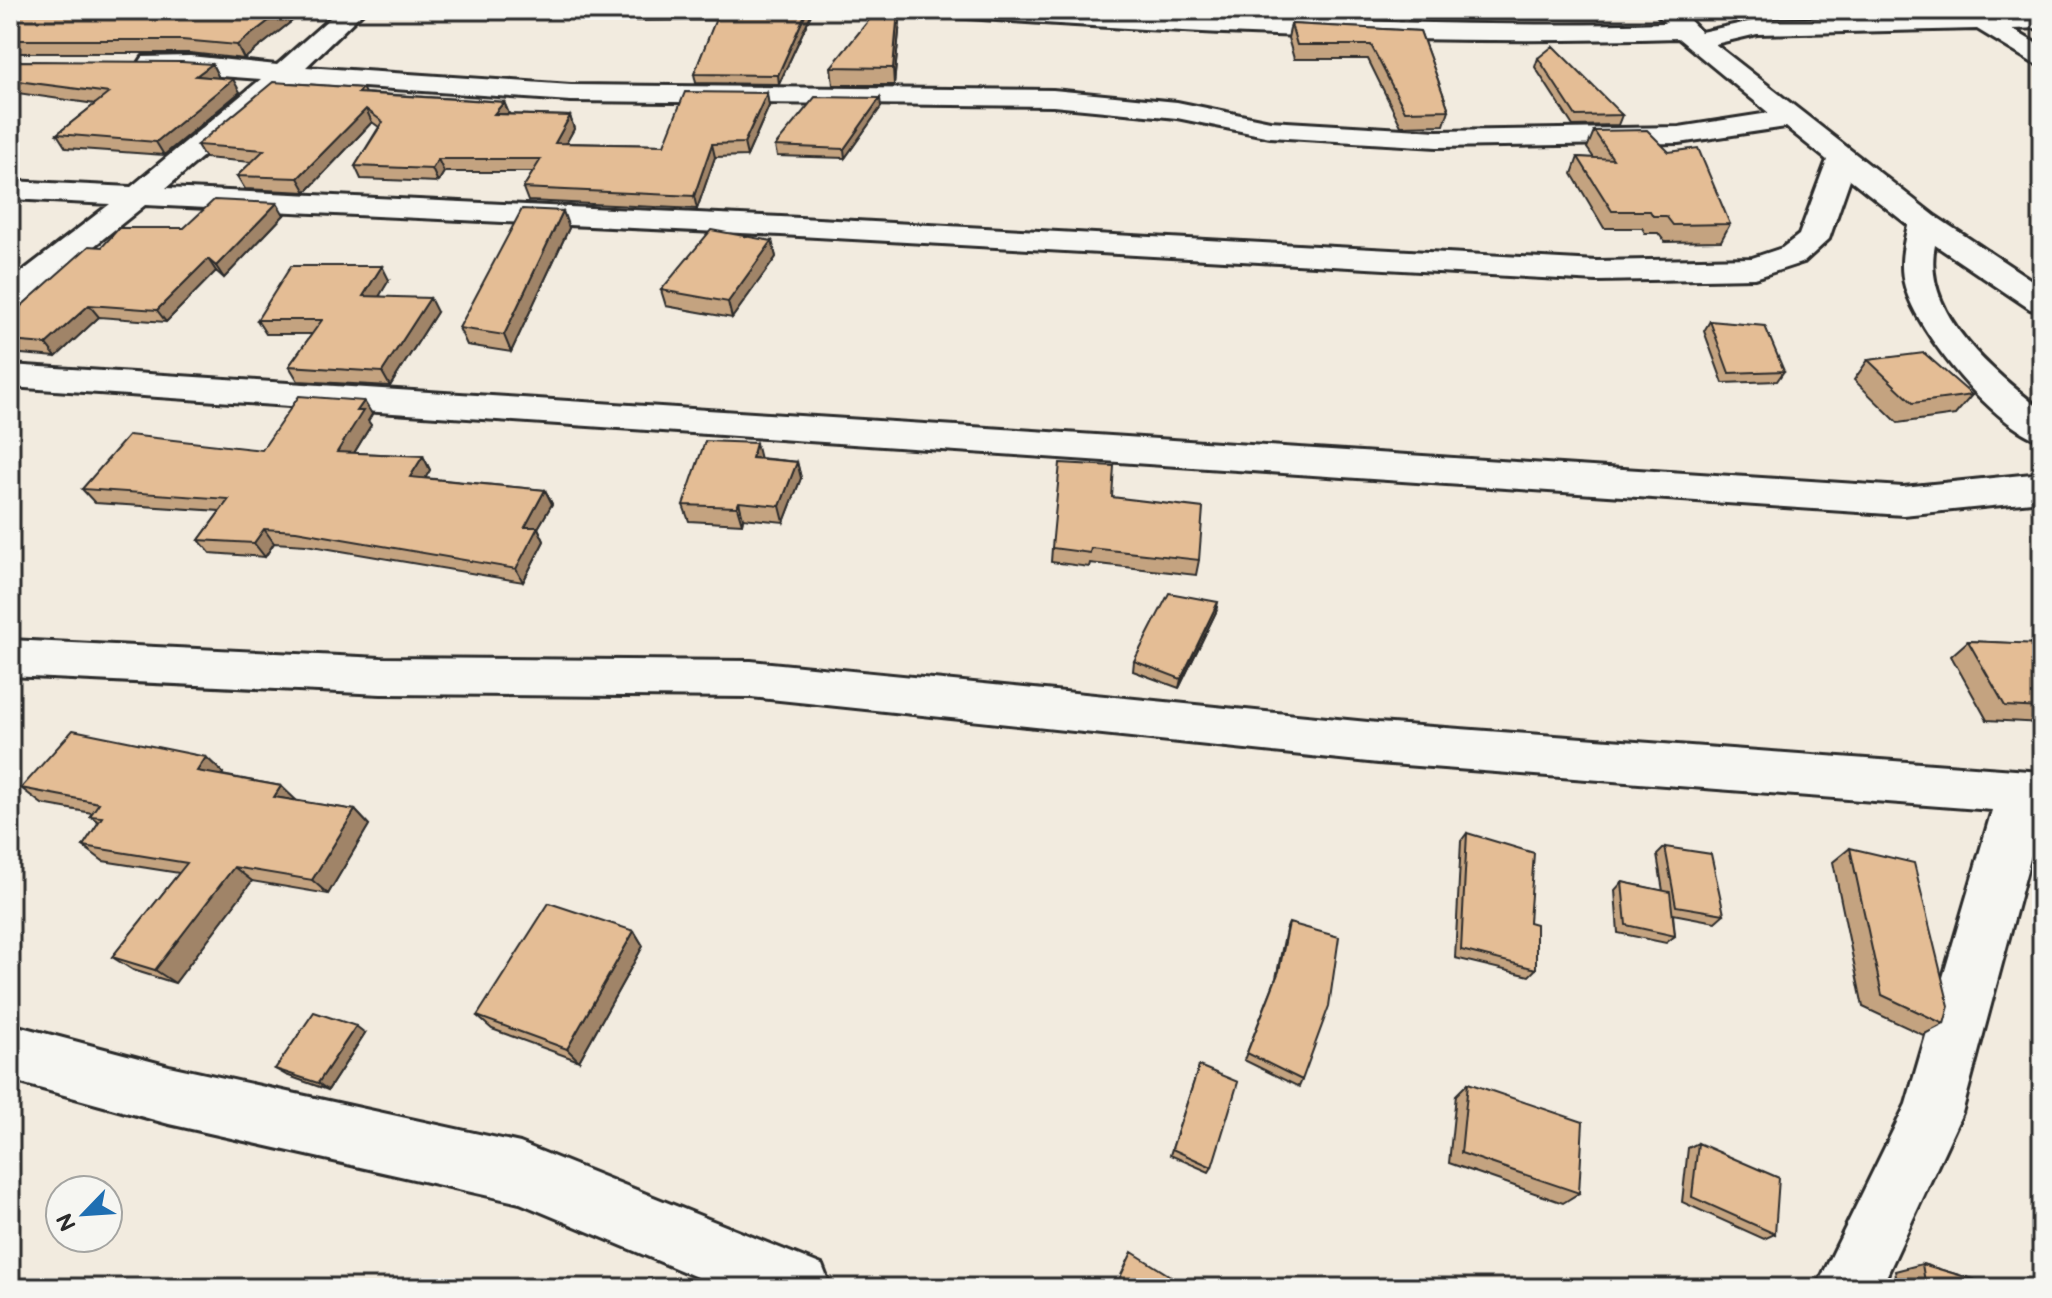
<svg xmlns="http://www.w3.org/2000/svg" width="2052" height="1298" font-family="'Balsamiq Sans',sans-serif">
<rect width="100%" height="100%" fill="#f2ebdf"/>
<filter id="ink" filterUnits="userSpaceOnUse"><feTurbulence type="fractalNoise" baseFrequency=".0125" numOctaves="2"/><feDisplacementMap in="SourceGraphic" scale="16" xChannelSelector="R" yChannelSelector="G"/><feConvolveMatrix kernelMatrix="1 2 1 2 8 2 1 2 1" color-interpolation-filters="sRGB"/></filter>
<g filter="url(#ink)">
<g fill="none" stroke-linecap="round" stroke-linejoin="round">
<defs>
<path id="minor" d="M 339,10 L 365,10 L 306,67 L 571,85 L 1053,90 L 1177,102 L 1270,121 L 1437,131 L 1679,127 L 1769,113 L 1678,38 C 1436,45 1194,34 953,17 L 944,15 L 941,10 C 1182,10 1423,30 1665,23 L 1654,10 L 1680,10 L 1701,32 L 1757,20 L 2042,14 L 2042,28 L 2012,29 L 2042,47 L 2042,66 L 2033,63 L 1977,29 L 1757,34 L 1715,44 L 1935,216 L 2042,287 L 2042,312 L 2030,309 L 1935,245 C 1921,314 1994,372 2042,410 L 2042,441 C 1995,428 1918,334 1905,287 C 1899,266 1903,246 1908,225 L 1850,179 L 1829,239 L 1804,262 L 1755,278 L 1597,281 L 781,235 L 145,205 L 22,304 L 10,307 L 10,281 L 110,204 L 10,199 L 10,181 L 131,187 L 261,79 L 152,71 L 143,69 L 139,63 L 143,57 L 190,56 L 277,65 ZM 290,82 L 571,101 L 1053,106 L 1177,118 L 1270,137 L 1437,147 L 1679,143 L 1786,127 L 1827,160 L 1799,235 L 1782,248 L 1752,258 L 1597,261 L 781,217 L 166,188 Z
M 10,365 L 1903,487 L 2042,473 L 2042,501 L 1903,515 L 10,387 Z
M 10,640 L 381,658 L 751,661 L 1378,723 L 2042,772 L 2042,814 L 1962,1113 L 1881,1288 L 1816,1288 L 1906,1104 L 1992,810 L 1378,763 L 751,697 L 381,694 L 10,676 Z
M 10,1024 L 169,1066 L 520,1143 L 822,1265 L 831,1288 L 723,1288 L 520,1203 L 169,1124 L 10,1080 Z"/>
</defs>
<use href="#minor" stroke="#2b2b2b" stroke-width="6"/>
<use href="#minor" fill="#f6f6f2" fill-rule="evenodd"/>
</g>
<path fill="#c4a380" stroke="#2b2b2b" stroke-width="2" d="M 10,10 L 306,10 L 244,59 L 190,53 L 10,53 Z
M 614,10 L 813,10 L 779,84 L 696,83 L 694,74 L 716,20 L 616,21 L 613,12 Z
M 901,10 L 894,85 L 833,85 L 831,67 Z
M 1280,10 L 1362,10 L 1360,18 L 1281,15 Z
M 1698,10 L 1762,10 L 1711,18 Z
M 1291,24 L 1420,31 L 1449,110 L 1444,125 L 1401,126 L 1368,59 L 1294,59 L 1288,38 Z
M 1538,58 L 1622,115 L 1618,125 L 1573,126 L 1535,67 Z
M 10,61 L 212,64 L 219,78 L 240,92 L 164,155 L 66,148 L 57,134 L 95,104 L 10,92 Z
M 362,88 L 365,93 L 504,102 L 509,114 L 570,116 L 574,129 L 566,143 L 664,145 L 769,106 L 747,156 L 715,157 L 697,209 L 528,201 L 523,188 L 533,172 L 444,172 L 438,182 L 361,179 L 355,166 L 379,127 L 372,122 L 306,192 L 245,189 L 237,176 L 252,162 L 205,158 L 197,145 Z
M 881,107 L 845,158 L 777,156 L 775,146 Z
M 1594,131 L 1730,224 L 1721,241 L 1665,242 L 1658,233 L 1645,233 L 1642,228 L 1604,228 L 1572,174 L 1578,157 L 1594,158 L 1587,148 Z
M 284,215 L 224,278 L 216,271 L 166,322 L 99,317 L 56,357 L 10,353 L 10,316 L 102,247 L 184,228 Z
M 569,228 L 511,352 L 467,345 L 459,328 Z
M 772,241 L 776,257 L 732,318 L 666,306 L 661,290 Z
M 389,280 L 379,296 L 437,312 L 390,386 L 298,381 L 289,366 L 312,334 L 266,334 L 257,320 Z
M 1710,321 L 1784,371 L 1777,381 L 1723,383 L 1704,331 Z
M 1868,360 L 1972,395 L 1955,415 L 1898,423 L 1854,380 Z
M 372,414 L 368,421 L 371,425 L 354,453 L 423,456 L 430,470 L 425,478 L 545,490 L 552,504 L 538,528 L 544,541 L 523,582 L 306,545 L 274,543 L 265,557 L 210,553 L 199,540 L 220,511 L 95,503 L 82,489 L 262,450 Z
M 760,458 L 797,462 L 801,478 L 784,522 L 743,518 L 742,524 L 689,521 L 683,505 Z
M 1112,497 L 1199,560 L 1196,575 L 1090,563 L 1089,567 L 1051,562 L 1052,548 Z
M 1216,612 L 1179,688 L 1133,671 L 1134,661 Z
M 2035,640 L 2042,640 L 2042,723 L 1987,720 L 1951,656 L 1968,641 L 2030,644 Z
M 206,757 L 223,773 L 222,775 L 281,786 L 296,801 L 355,810 L 369,825 L 328,894 L 252,881 L 175,983 L 133,970 L 112,957 L 179,873 L 103,861 L 83,846 L 99,822 L 90,816 L 92,813 L 42,804 L 21,788 Z
M 1467,833 L 1529,922 L 1536,969 L 1529,976 L 1455,958 L 1461,841 Z
M 1665,847 L 1724,914 L 1715,922 L 1673,914 L 1675,936 L 1666,943 L 1618,933 L 1615,890 L 1622,882 L 1663,891 L 1657,855 Z
M 1850,848 L 1944,1024 L 1923,1035 L 1863,1007 L 1833,862 Z
M 1289,923 L 1302,1080 L 1299,1087 L 1244,1060 L 1276,978 L 1286,930 Z
M 634,931 L 643,946 L 579,1061 L 492,1029 L 477,1016 Z
M 365,1033 L 328,1090 L 286,1075 L 275,1069 Z
M 1199,1066 L 1212,1167 L 1209,1172 L 1170,1155 Z
M 1468,1083 L 1579,1193 L 1563,1203 L 1449,1163 L 1456,1095 Z
M 1698,1143 L 1775,1234 L 1764,1239 L 1682,1202 L 1688,1148 Z
M 1922,1264 L 2002,1288 L 1898,1288 L 1895,1271 Z"/>
<path fill="#a08468" stroke="#2b2b2b" stroke-width="2" d="M 283,10 L 306,10 L 244,59 L 237,45 Z
M 807,10 L 813,10 L 779,84 L 778,75 Z
M 898,10 L 901,10 L 894,85 L 893,68 Z
M 1715,10 L 1762,10 L 1711,18 Z
M 212,64 L 219,78 L 196,76 Z
M 233,79 L 240,92 L 164,155 L 156,142 Z
M 767,93 L 769,106 L 747,156 L 744,143 Z
M 880,98 L 881,107 L 845,158 L 844,149 Z
M 504,102 L 509,114 L 494,114 Z
M 366,109 L 372,122 L 306,192 L 298,178 Z
M 570,116 L 574,129 L 559,156 L 555,143 Z
M 712,144 L 715,157 L 697,209 L 694,196 Z
M 438,159 L 444,172 L 438,182 L 432,169 Z
M 277,203 L 284,215 L 224,278 L 216,266 Z
M 563,211 L 569,228 L 511,352 L 504,335 Z
M 772,241 L 776,257 L 732,318 L 728,302 Z
M 208,259 L 216,271 L 166,322 L 157,310 Z
M 382,266 L 389,280 L 371,310 L 363,296 Z
M 430,298 L 437,312 L 390,386 L 382,372 Z
M 89,305 L 99,317 L 56,357 L 46,344 Z
M 364,401 L 372,414 L 368,421 L 371,425 L 346,466 L 337,452 L 357,411 Z
M 756,443 L 760,459 L 752,458 Z
M 423,456 L 430,470 L 418,491 L 410,477 Z
M 797,462 L 801,478 L 784,522 L 780,506 Z
M 545,490 L 552,504 L 538,528 L 544,541 L 523,582 L 516,569 L 525,527 Z
M 739,502 L 743,518 L 742,524 L 737,507 Z
M 264,529 L 274,543 L 265,557 L 254,543 Z
M 1218,602 L 1216,612 L 1179,688 L 1181,679 Z
M 206,757 L 223,773 L 215,787 L 197,771 Z
M 281,786 L 297,801 L 274,797 Z
M 355,810 L 369,825 L 328,894 L 312,880 Z
M 234,867 L 252,881 L 175,983 L 155,970 Z
M 634,931 L 643,946 L 579,1061 L 567,1049 Z
M 356,1026 L 365,1033 L 328,1090 L 318,1083 Z"/>
<path fill="#e4bd95" stroke="#2b2b2b" stroke-width="2" d="M 10,10 L 283,10 L 237,45 L 182,40 L 10,40 Z
M 614,10 L 807,10 L 778,75 L 694,74 L 719,11 L 613,12 Z
M 877,10 L 898,10 L 893,68 L 831,67 Z
M 1291,24 L 1420,31 L 1449,110 L 1405,111 L 1371,45 L 1297,45 Z
M 1553,46 L 1622,115 L 1576,116 L 1538,58 Z
M 10,61 L 182,62 L 212,64 L 196,76 L 233,79 L 156,142 L 57,134 L 109,93 L 10,80 Z
M 273,82 L 362,88 L 358,93 L 504,102 L 494,114 L 570,116 L 555,143 L 664,145 L 685,92 L 767,93 L 744,143 L 712,144 L 694,196 L 523,188 L 541,159 L 438,159 L 432,169 L 355,166 L 383,122 L 366,109 L 298,178 L 237,176 L 264,150 L 197,145 Z
M 815,97 L 880,98 L 844,149 L 775,146 Z
M 1647,130 L 1669,152 L 1698,148 L 1730,224 L 1673,225 L 1666,216 L 1653,216 L 1650,211 L 1612,211 L 1578,157 L 1613,159 L 1594,131 Z
M 214,200 L 277,203 L 216,266 L 208,259 L 157,310 L 89,305 L 46,344 L 10,341 L 10,316 L 89,246 L 102,247 L 119,228 L 184,228 Z
M 522,209 L 563,211 L 504,335 L 459,328 Z
M 711,230 L 772,241 L 728,302 L 661,290 Z
M 291,266 L 382,266 L 363,296 L 430,298 L 382,372 L 289,366 L 322,320 L 257,320 Z
M 1710,321 L 1765,326 L 1784,371 L 1729,373 Z
M 1924,353 L 1972,395 L 1913,403 L 1868,360 Z
M 299,396 L 364,401 L 357,411 L 363,411 L 337,452 L 423,456 L 410,477 L 545,490 L 525,527 L 538,527 L 516,569 L 296,531 L 264,529 L 254,543 L 199,540 L 229,499 L 82,489 L 129,435 L 262,450 Z
M 705,441 L 756,443 L 752,458 L 797,462 L 780,506 L 739,502 L 737,507 L 683,505 Z
M 1060,463 L 1114,466 L 1112,497 L 1203,508 L 1199,560 L 1091,548 L 1090,553 L 1052,548 Z
M 1169,593 L 1218,602 L 1181,679 L 1134,661 Z
M 2035,640 L 2042,640 L 2042,708 L 2005,706 L 1968,641 L 2038,644 Z
M 73,730 L 206,757 L 197,771 L 281,786 L 274,797 L 355,810 L 312,880 L 234,867 L 155,970 L 112,957 L 187,863 L 83,846 L 102,817 L 90,816 L 99,803 L 21,788 Z
M 1467,833 L 1534,853 L 1529,922 L 1536,924 L 1536,969 L 1461,950 Z
M 1665,847 L 1711,854 L 1724,914 L 1676,906 Z
M 1850,848 L 1914,863 L 1949,1006 L 1944,1024 L 1882,995 Z
M 1622,882 L 1670,892 L 1675,936 L 1626,925 Z
M 549,903 L 634,931 L 567,1049 L 477,1016 Z
M 1289,923 L 1339,937 L 1329,1006 L 1302,1080 L 1247,1053 L 1279,971 Z
M 314,1012 L 356,1026 L 318,1083 L 275,1069 Z
M 1199,1066 L 1238,1082 L 1212,1167 L 1172,1149 Z
M 1468,1083 L 1583,1122 L 1579,1193 L 1461,1153 Z
M 1698,1143 L 1779,1178 L 1775,1234 L 1692,1197 Z
M 1132,1252 L 1180,1282 L 1177,1288 L 1115,1288 Z
M 1922,1264 L 2002,1288 L 1926,1288 Z"/>
</g>
<rect width="2052" height="1298" fill="none" stroke="#f6f6f2" stroke-width="40"/>
<rect x="20" y="20" width="2012" height="1258" fill="none" stroke="#2b2b2b" stroke-width="3" filter="url(#ink)"/>
<g transform="translate(84 1214) rotate(245)"><circle r="38" fill="#f6f6f2" stroke="#a5a5a2" stroke-width="2"/>
<path d="M0-6L14 30L0 20L-14 30Z" fill="#1f6fb2"/>
<text y="-12" font-size="22" font-weight="bold" text-anchor="middle" fill="#2b2b2b">N</text>
</g>
</svg>
